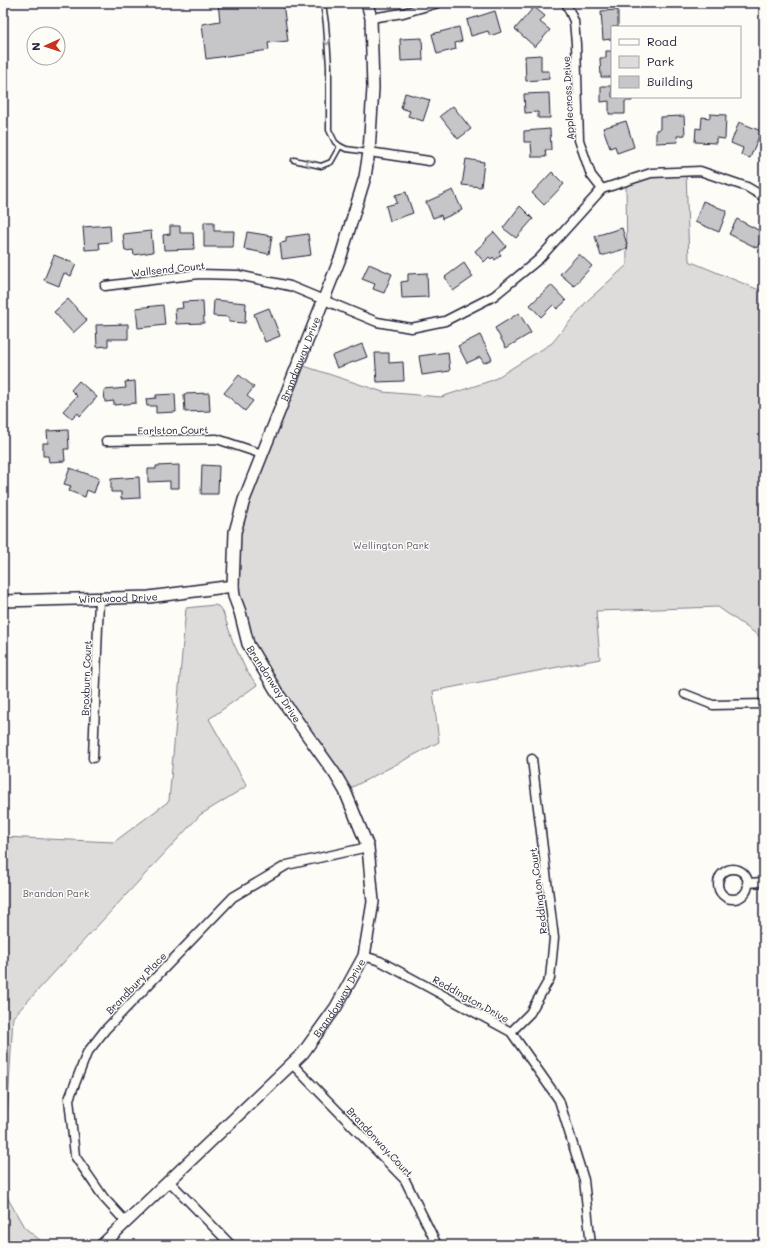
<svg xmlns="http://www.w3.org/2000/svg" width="767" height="1248" font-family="Mali,sans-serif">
<rect width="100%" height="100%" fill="#fdfcf7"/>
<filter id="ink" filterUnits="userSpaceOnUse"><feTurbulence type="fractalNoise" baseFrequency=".025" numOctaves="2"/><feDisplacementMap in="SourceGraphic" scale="8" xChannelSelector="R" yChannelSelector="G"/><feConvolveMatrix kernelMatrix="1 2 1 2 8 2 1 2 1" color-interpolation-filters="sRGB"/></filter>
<g filter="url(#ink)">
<path fill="#dddcdb" stroke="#807f8b" d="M 686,171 L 689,261 L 764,292 L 764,637 L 762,638 L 718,607 L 596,611 L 600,659 L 433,691 L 439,742 L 345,791 L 248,644 L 234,596 L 235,532 L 298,364 L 383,392 L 441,397 L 493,380 L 552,343 L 587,301 L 627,265 L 626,181 Z
M 214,605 L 218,606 L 223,612 L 233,642 L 246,670 L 257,685 L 209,719 L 247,786 L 200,815 L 13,1017 L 3,1190 L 24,1227 L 46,1245 L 3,1245 L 3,837 L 114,842 L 169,801 L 186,608 Z"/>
<path fill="#c6c6c8" stroke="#22223b" d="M 218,3 L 267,3 L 268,5 L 283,3 L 288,41 L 268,43 L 269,50 L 206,59 L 202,24 L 220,21 Z
M 534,7 L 545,16 L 540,22 L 550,30 L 535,47 L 515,29 Z
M 618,10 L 618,27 L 612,27 L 612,39 L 603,40 L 601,11 Z
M 495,11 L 501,32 L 490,36 L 488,31 L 471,36 L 467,20 Z
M 459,27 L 462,41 L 455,43 L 456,49 L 437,54 L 432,34 Z
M 422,38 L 423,60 L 401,61 L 400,39 Z
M 606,51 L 612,51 L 612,77 L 601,77 L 600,58 L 606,58 Z
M 541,55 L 541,71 L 549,71 L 549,79 L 526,81 L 525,56 Z
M 601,86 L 612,86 L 612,97 L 632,97 L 632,101 L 625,101 L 625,114 L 609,114 L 609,101 L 601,102 Z
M 405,93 L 430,100 L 423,121 L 408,116 L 410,111 L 401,108 Z
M 549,93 L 550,118 L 538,118 L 538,112 L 525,113 L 524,94 Z
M 453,106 L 471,129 L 458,139 L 440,116 Z
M 710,114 L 726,115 L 725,139 L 716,138 L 716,143 L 695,142 L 696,128 L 701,129 L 702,117 L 710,118 Z
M 684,116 L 685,135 L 677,136 L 678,142 L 656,143 L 656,130 L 660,129 L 660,117 Z
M 626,121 L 634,147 L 617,153 L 615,146 L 610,148 L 603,128 Z
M 739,122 L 761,131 L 750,158 L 741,155 L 743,148 L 731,143 Z
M 550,129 L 551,150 L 545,150 L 546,157 L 532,157 L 531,142 L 524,142 L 524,131 Z
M 466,159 L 484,162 L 481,187 L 462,185 Z
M 552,172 L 564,184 L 544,205 L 532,193 Z
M 453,190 L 462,210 L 442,219 L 441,215 L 433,218 L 426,202 Z
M 406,192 L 413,213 L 390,221 L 386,206 L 397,203 L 395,195 Z
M 703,201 L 727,211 L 719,232 L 695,222 Z
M 520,206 L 533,219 L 516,238 L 503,228 Z
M 737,219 L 764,233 L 757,248 L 729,234 Z
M 204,222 L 214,222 L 214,231 L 234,231 L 233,247 L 204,247 Z
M 110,225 L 111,242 L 99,243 L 100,249 L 85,250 L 83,227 Z
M 170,226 L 180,226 L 180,233 L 193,233 L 194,249 L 164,250 L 163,235 L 170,234 Z
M 622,228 L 628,248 L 601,256 L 595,236 Z
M 151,231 L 153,252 L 134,255 L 133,250 L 125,251 L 123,234 Z
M 247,232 L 272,236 L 269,254 L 244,249 Z
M 494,232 L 506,246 L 499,252 L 501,255 L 495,260 L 493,257 L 491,259 L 489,257 L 484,262 L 475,251 L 487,240 L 486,239 Z
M 308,234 L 311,255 L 282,259 L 280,243 L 286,242 L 286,237 Z
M 579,254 L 592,266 L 574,286 L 560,274 Z
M 54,255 L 76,264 L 71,276 L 64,273 L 59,286 L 44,280 Z
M 464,263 L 473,277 L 453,291 L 445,277 Z
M 369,264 L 392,274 L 384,293 L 373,289 L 375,284 L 362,279 Z
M 427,273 L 428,297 L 402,298 L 401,282 L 408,281 L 408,274 Z
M 551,285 L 566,301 L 557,309 L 553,305 L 541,317 L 530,305 Z
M 68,299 L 87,320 L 73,333 L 54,312 Z
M 214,300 L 246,303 L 245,323 L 229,322 L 229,317 L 213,316 Z
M 203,301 L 204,323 L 176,324 L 175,309 L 183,308 L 182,302 Z
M 163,305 L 165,325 L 138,328 L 136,308 Z
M 269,308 L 280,336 L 265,342 L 254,314 Z
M 519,313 L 531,333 L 506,348 L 495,328 Z
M 128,324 L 128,339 L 108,339 L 108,346 L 97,347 L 96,325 Z
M 480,335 L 492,359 L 484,363 L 480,357 L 467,363 L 458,346 Z
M 362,344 L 367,357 L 337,368 L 332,356 Z
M 448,352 L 450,371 L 422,375 L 419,356 Z
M 375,353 L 389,353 L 389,363 L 403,362 L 404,381 L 377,382 Z
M 239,375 L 254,387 L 247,396 L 253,401 L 245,411 L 224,393 Z
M 79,381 L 97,397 L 80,416 L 78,413 L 72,419 L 63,411 L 77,396 L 71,390 Z
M 135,381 L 136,403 L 114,405 L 114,401 L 105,402 L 104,390 L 126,388 L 125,382 Z
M 209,393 L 210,411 L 185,412 L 184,394 Z
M 175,394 L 176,412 L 156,413 L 156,406 L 147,406 L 146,399 L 156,398 L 156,395 Z
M 68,430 L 69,449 L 64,449 L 65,461 L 49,462 L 48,456 L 43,456 L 43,443 L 48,443 L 47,431 Z
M 179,465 L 179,488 L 170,488 L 170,481 L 148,482 L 148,469 L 156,469 L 156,466 Z
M 202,465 L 219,466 L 218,494 L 201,494 Z
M 70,468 L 99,478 L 94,493 L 87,490 L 85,497 L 69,491 L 71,486 L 64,484 Z
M 139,477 L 140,498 L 121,499 L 121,492 L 111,492 L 111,479 Z"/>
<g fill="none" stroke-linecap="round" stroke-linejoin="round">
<defs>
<path id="lane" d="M 323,3 L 326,24 L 329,66 L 329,130 L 335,142 L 340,146 L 346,149 L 368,152
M 294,160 L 321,166 L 331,162 L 340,146"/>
<path id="street" d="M 566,3 L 574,21 L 576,44 L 579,140 L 591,175 L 602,189
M 371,18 L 403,13 L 438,3
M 369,152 L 429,161
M 105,286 L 199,274 L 238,275 L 290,286 L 377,322 L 411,328 L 445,321 L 494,296 L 539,259 L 602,189 L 651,173 L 700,171 L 747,187 L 764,197
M 106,441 L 217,439 L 262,454
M 685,694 L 713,705 L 764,704
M 93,758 L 99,599
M718 884a15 15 0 1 1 30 0a15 15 0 1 1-30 0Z
M 747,883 L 764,882
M 364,956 L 380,961 L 511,1032 L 559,1100 L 584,1180 L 591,1245
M 511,1032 L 530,1013 L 550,978 L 554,938 L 532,759
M 292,1064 L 405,1180 L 437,1245
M 169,1181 L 231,1245
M 126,1222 L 104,1198 L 75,1156 L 69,1099 L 87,1053 L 105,1030 L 233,897 L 287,865 L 368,847"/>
<g id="secondary">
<path id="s1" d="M 3,601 L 149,597 L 233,586"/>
<path id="s2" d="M 102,1245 L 303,1053 L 336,1007 L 364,956 L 373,902 L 368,847 L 345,791 L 335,774 L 278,694 L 248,644 L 240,612 L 234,596 L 233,586 L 235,532 L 244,500 L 341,256 L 365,177 L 369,152 L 373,88 L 371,18 L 367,3"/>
</g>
</defs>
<use href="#lane" stroke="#22223b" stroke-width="7"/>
<use href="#street" stroke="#22223b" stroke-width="11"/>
<use href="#secondary" stroke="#22223b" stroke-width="14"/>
<use href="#lane" stroke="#fdfcf7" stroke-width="4"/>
<use href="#street" stroke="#fdfcf7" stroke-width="8"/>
<use href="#secondary" stroke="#fdfcf7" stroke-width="11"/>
</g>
<defs><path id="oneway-chevron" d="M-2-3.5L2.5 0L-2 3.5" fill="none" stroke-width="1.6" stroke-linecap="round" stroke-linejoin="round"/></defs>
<g stroke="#9a9aa2">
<use href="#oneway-chevron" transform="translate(327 42) rotate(86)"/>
<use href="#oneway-chevron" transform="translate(308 163) rotate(-169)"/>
</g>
</g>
<g text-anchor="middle" stroke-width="3" stroke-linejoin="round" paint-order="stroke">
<g font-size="10" fill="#22223b" stroke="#fdfcf7">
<text transform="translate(568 98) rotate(-93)" y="4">Applecross Drive</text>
<text transform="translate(168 269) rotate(-6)" y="4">Wallsend Court</text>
<text dy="4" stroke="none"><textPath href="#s2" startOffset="1039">Brandonway Drive</textPath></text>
<text transform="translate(173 430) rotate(-1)" y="4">Earlston Court</text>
<text dy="4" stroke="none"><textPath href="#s1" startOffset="115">Windwood Drive</textPath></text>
<text transform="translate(86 678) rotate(-88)" y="4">Broxburn Court</text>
<text transform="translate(274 684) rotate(57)" y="4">Brandonway Drive</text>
<text transform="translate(538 891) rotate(-97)" y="4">Reddington Court</text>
<text transform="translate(136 983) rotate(-46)" y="4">Brandbury Place</text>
<text dy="4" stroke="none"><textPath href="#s2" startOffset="344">Brandonway Drive</textPath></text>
<text transform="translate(471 999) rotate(29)" y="4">Reddington Drive</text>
<text transform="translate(380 1142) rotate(47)" y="4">Brandonway Court</text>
</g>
<g font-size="10" fill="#5a5a6b" stroke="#fdfcf7">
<text x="391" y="549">Wellington Park</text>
<text x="56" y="897">Brandon Park</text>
</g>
</g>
<rect width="767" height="1248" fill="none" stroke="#fdfcf7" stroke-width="16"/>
<rect x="8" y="8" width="751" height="1232" fill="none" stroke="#22223b" stroke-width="1.5" filter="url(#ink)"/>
<rect x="611" y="26" width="130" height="72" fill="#fdfcf7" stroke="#a5a5ac"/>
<rect x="619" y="39" width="20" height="6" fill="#fdfcf7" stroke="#a5a5ac"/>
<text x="647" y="46" font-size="12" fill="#22223b">Road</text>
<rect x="619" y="56" width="20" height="12" fill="#dddcdb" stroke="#a5a5ac"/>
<text x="647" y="66" font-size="12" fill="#22223b">Park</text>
<rect x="619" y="76" width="20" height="12" fill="#c6c6c8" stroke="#a5a5ac"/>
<text x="647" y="86" font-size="12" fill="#22223b">Building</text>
<g transform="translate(46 46) rotate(267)"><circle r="19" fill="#fdfcf7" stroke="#a5a5ac"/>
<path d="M0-3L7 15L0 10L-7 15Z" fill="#c8321e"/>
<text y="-6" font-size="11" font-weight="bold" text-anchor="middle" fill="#22223b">N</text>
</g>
</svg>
